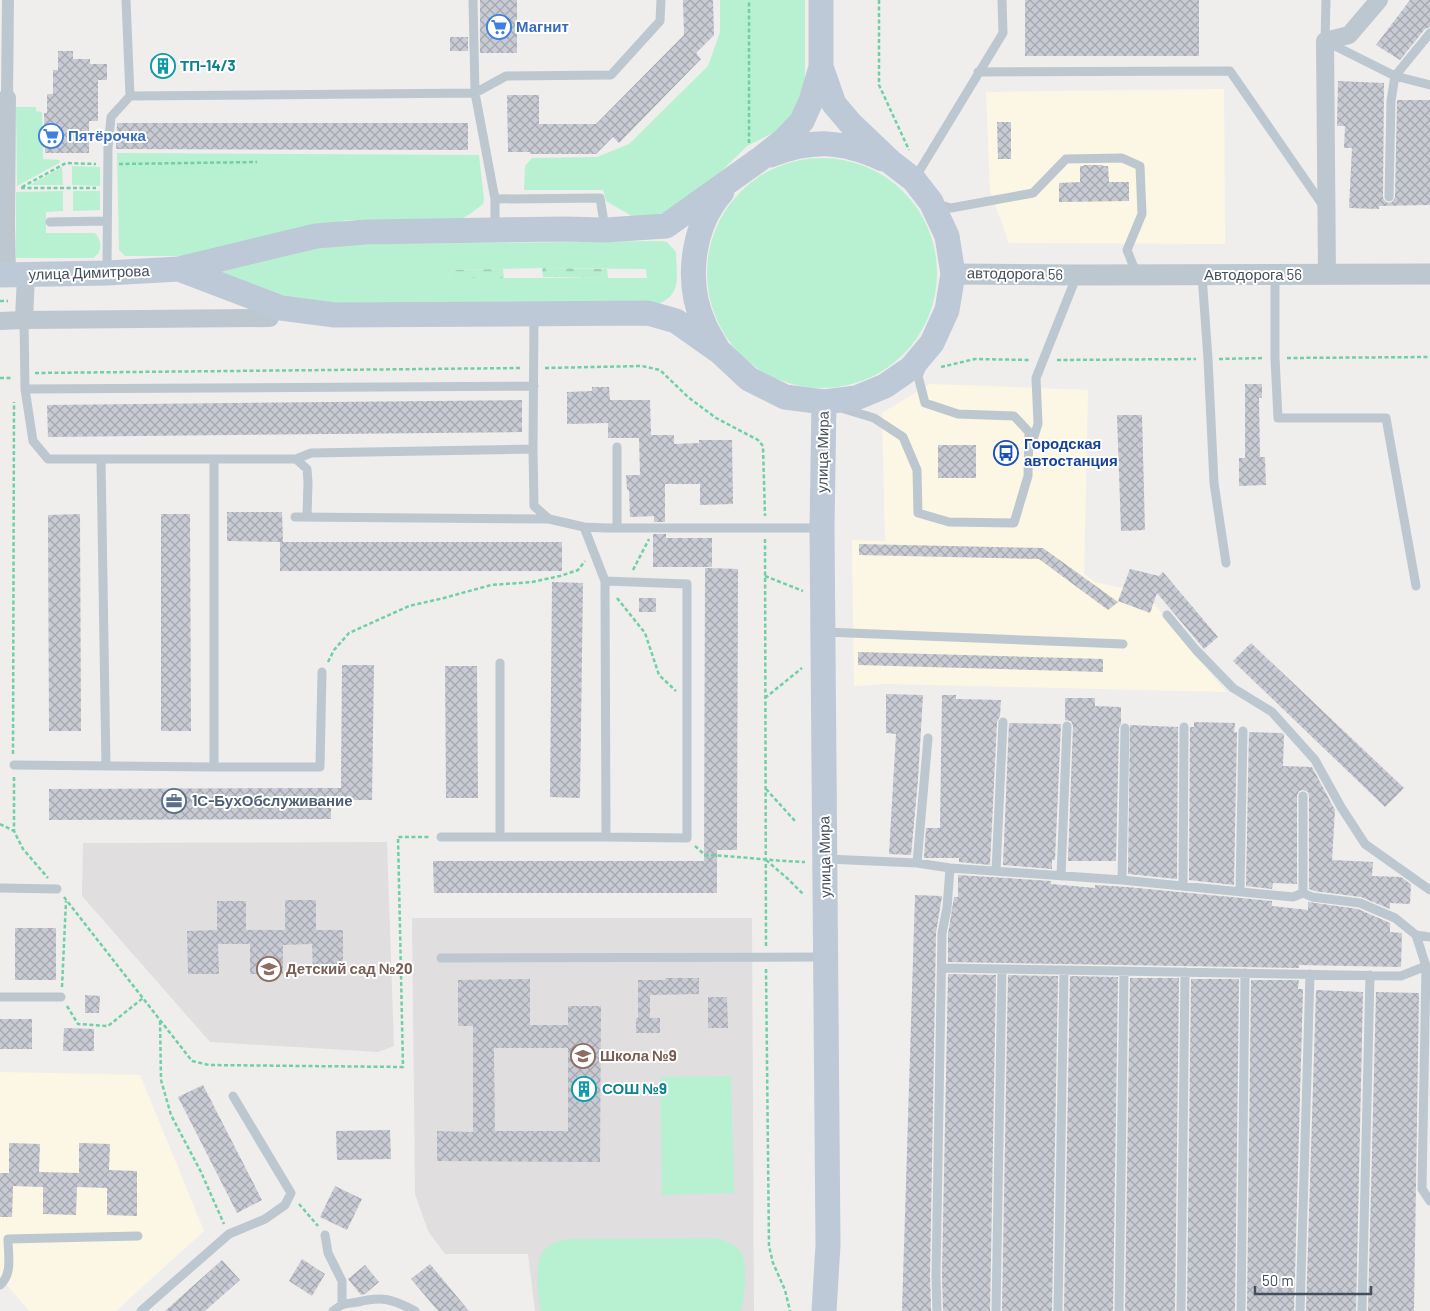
<svg xmlns="http://www.w3.org/2000/svg" width="1430" height="1311" font-family="Barlow,sans-serif">
<defs>
<pattern id="forest-firs" width="22" height="20" patternUnits="userSpaceOnUse" patternTransform="scale(1.25)"><rect width="22" height="20" fill="#b8f1d1"/><path d="M5 1l3.5 6h-7zM16 11l3.5 6h-7z" fill="#9fd0b6"/></pattern>
<pattern id="building-cross-hatch" width="8" height="8" patternUnits="userSpaceOnUse" patternTransform="scale(1.25)"><rect width="8" height="8" fill="#c8cbd3"/><path d="M0 0l8 8M0 8l8-8" fill="none" stroke="#a4a7ae"/></pattern>
</defs>
<rect width="100%" height="100%" fill="#f0eded"/>
<path fill="#fcf7e4" d="M 1224,89 L 1225,244 L 1009,243 L 990,191 L 986,92 Z
M 930,384 L 1088,390 L 1084,574 L 1095,582 L 1145,593 L 1226,692 L 887,684 L 854,686 L 852,540 L 885,541 L 882,413 Z
M 0,1072 L 140,1075 L 204,1231 L 116,1311 L 29,1311 L 0,1277 Z"/>
<path fill="#e1dedf" d="M 387,842 L 394,1046 L 378,1052 L 210,1042 L 82,896 L 83,843 Z
M 412,918 L 752,918 L 754,1311 L 535,1311 L 528,1254 L 445,1254 L 428,1231 L 415,1194 Z"/>
<path fill="#b8f1d1" fill-rule="evenodd" d="M 720,0 L 805,0 L 805,94 L 797,121 L 747,146 L 682,210 L 635,218 L 606,201 L 603,190 L 524,190 L 525,166 L 532,158 L 597,157 L 629,144 L 708,66 L 720,32 Z
M 16,107 L 36,107 L 36,111 L 42,112 L 43,159 L 60,160 L 59,163 L 17,186 Z
M 117,153 L 479,155 L 484,199 L 483,204 L 470,214 L 461,219 L 347,220 L 193,256 L 125,256 L 119,250 Z
M707 273a115 115 0 1 1 230 0a115 115 0 1 1-230 0Z
M 72,166 L 100,167 L 100,186 L 72,185 Z
M 62,167 L 63,185 L 30,185 Z
M 63,191 L 63,211 L 46,212 L 46,233 L 95,233 C 102,241 103,252 93,258 L 16,258 L 16,192 Z
M 73,191 L 100,191 L 100,210 L 73,211 Z
M 661,241 L 667,242 L 676,252 C 676,272 683,294 660,303 L 333,303 L 288,299 L 216,271 L 315,246 L 380,244 ZM 543,268 L 646,269 L 647,278 L 452,278 L 449,274 L 453,270 Z
M 731,1076 L 734,1193 L 662,1195 L 660,1077 Z
M 716,1238 C 725,1241 735,1243 741,1252 C 747,1262 746,1300 740,1311 L 542,1311 L 540,1309 C 539,1291 531,1258 549,1246 C 553,1242 562,1241 568,1239 Z"/>
<path fill="url(#forest-firs)" d="M 543,268 L 607,269 L 608,278 L 543,277 L 542,271 Z
M 503,269 L 504,278 L 452,278 L 449,274 L 453,270 Z"/>
<path fill="url(#building-cross-hatch)" fill-rule="evenodd" d="M 480,0 L 517,0 L 517,53 L 480,53 Z
M 683,0 L 713,0 L 714,35 L 696,53 L 701,59 L 619,143 L 613,137 L 596,154 L 530,154 L 530,152 L 508,152 L 507,95 L 539,95 L 539,124 L 596,124 L 684,35 Z
M 1025,0 L 1199,0 L 1199,56 L 1025,56 Z
M 1410,0 L 1430,0 L 1430,27 L 1425,29 L 1400,60 L 1376,45 Z
M 450,37 L 468,37 L 468,51 L 450,51 Z
M 58,51 L 73,51 L 73,59 L 90,59 L 90,64 L 107,64 L 107,80 L 98,80 L 98,121 L 89,121 L 89,153 L 45,153 L 44,113 L 47,113 L 47,94 L 53,94 L 53,70 L 58,70 Z
M 151,59 L 174,59 L 174,73 L 151,73 Z
M 1338,81 L 1384,83 L 1383,197 L 1384,200 L 1388,203 L 1392,202 L 1395,197 L 1397,100 L 1430,100 L 1430,205 L 1379,206 L 1379,209 L 1349,208 L 1352,148 L 1344,148 L 1345,126 L 1337,126 Z
M 997,122 L 1011,122 L 1011,159 L 998,159 Z
M 117,123 L 468,123 L 468,150 L 116,149 Z
M 1084,165 L 1103,165 L 1103,166 L 1108,166 L 1109,182 L 1129,182 L 1129,201 L 1059,202 L 1059,183 L 1080,182 L 1080,166 L 1084,166 Z
M 1245,384 L 1262,384 L 1262,398 L 1259,398 L 1260,457 L 1265,457 L 1266,485 L 1239,486 L 1239,458 L 1245,458 Z
M 592,387 L 609,387 L 610,400 L 650,400 L 651,435 L 674,435 L 674,444 L 699,443 L 699,440 L 732,440 L 733,504 L 700,505 L 700,484 L 665,484 L 665,522 L 654,522 L 654,516 L 630,517 L 629,490 L 627,490 L 626,475 L 640,475 L 639,438 L 608,438 L 608,423 L 567,424 L 567,392 L 592,391 Z
M 522,400 L 522,432 L 48,437 L 47,405 Z
M 1117,415 L 1142,415 L 1145,530 L 1121,531 Z
M 938,445 L 976,445 L 976,478 L 938,478 Z
M 227,512 L 282,512 L 283,542 L 227,541 Z
M 80,514 L 81,731 L 49,731 L 48,515 Z
M 161,514 L 190,514 L 191,731 L 161,731 Z
M 653,534 L 666,534 L 666,538 L 712,538 L 712,567 L 653,567 Z
M 280,542 L 562,542 L 562,571 L 280,571 Z
M 859,544 L 1043,548 L 1118,602 L 1108,610 L 1039,559 L 859,555 Z
M 705,568 L 738,569 L 737,850 L 717,850 L 717,893 L 434,893 L 433,861 L 704,861 Z
M 1130,569 L 1159,576 L 1163,572 L 1218,637 L 1204,649 L 1157,593 L 1150,613 L 1118,601 Z
M 552,582 L 583,583 L 580,798 L 550,797 Z
M 639,598 L 656,598 L 656,612 L 639,612 Z
M 1251,643 L 1404,788 L 1385,807 L 1233,661 Z
M 858,652 L 1103,659 L 1103,672 L 858,665 Z
M 342,665 L 374,665 L 372,800 L 331,800 L 331,819 L 49,820 L 49,789 L 341,788 Z
M 445,666 L 477,666 L 478,798 L 446,798 Z
M 886,694 L 923,695 L 918,780 L 911,855 L 889,854 L 896,734 L 886,733 Z
M 942,695 L 956,695 L 956,699 L 1001,700 L 1000,716 L 997,722 L 990,865 L 959,862 L 959,858 L 924,858 L 926,828 L 940,828 Z
M 1065,698 L 1095,698 L 1095,706 L 1121,707 L 1121,724 L 1119,728 L 1116,861 L 1068,861 L 1073,726 L 1071,721 L 1065,720 Z
M 1194,722 L 1235,723 L 1234,732 L 1237,732 L 1234,885 L 1189,880 L 1190,727 L 1194,727 Z
M 1009,723 L 1061,724 L 1055,860 L 1052,860 L 1052,869 L 1003,865 Z
M 1130,725 L 1178,727 L 1177,879 L 1128,874 Z
M 1249,732 L 1282,733 L 1284,735 L 1283,766 L 1312,767 L 1335,810 L 1332,860 L 1373,862 L 1372,876 L 1401,877 L 1411,884 L 1410,904 L 1390,903 L 1390,909 L 1361,897 L 1314,891 L 1309,889 L 1309,796 L 1308,792 L 1303,790 L 1299,791 L 1297,796 L 1297,884 L 1273,883 L 1272,889 L 1246,886 Z
M 958,875 L 1051,881 L 1051,884 L 1095,888 L 1095,885 L 1127,887 L 1272,901 L 1272,906 L 1308,910 L 1308,902 L 1358,909 L 1390,923 L 1390,932 L 1402,933 L 1401,967 L 1299,965 L 1299,968 L 948,962 L 948,934 L 954,897 L 958,897 Z
M 915,895 L 942,896 L 936,933 L 930,1276 L 931,1311 L 902,1311 Z
M 285,900 L 316,900 L 316,930 L 343,930 L 343,973 L 313,973 L 312,944 L 283,945 L 283,974 L 250,974 L 250,944 L 218,944 L 219,974 L 188,974 L 187,931 L 217,930 L 217,901 L 246,901 L 246,930 L 285,930 Z
M 15,928 L 56,928 L 56,980 L 15,980 Z
M 948,974 L 996,975 L 990,1311 L 943,1311 L 942,1276 Z
M 1008,975 L 1058,976 L 1052,1311 L 1002,1311 Z
M 1070,976 L 1118,977 L 1113,1311 L 1064,1311 Z
M 665,978 L 699,978 L 699,994 L 650,995 L 650,1018 L 660,1018 L 660,1033 L 636,1033 L 636,1018 L 638,1018 L 638,980 L 665,980 Z
M 1130,978 L 1179,978 L 1175,1311 L 1125,1311 Z
M 530,979 L 530,1025 L 568,1025 L 568,1006 L 601,1006 L 600,1162 L 437,1161 L 437,1131 L 473,1132 L 473,1026 L 458,1026 L 458,980 ZM 494,1048 L 568,1048 L 568,1131 L 495,1131 Z
M 1191,979 L 1239,979 L 1235,1311 L 1187,1311 Z
M 1251,980 L 1299,980 L 1298,989 L 1303,989 L 1294,1311 L 1247,1311 Z
M 1316,990 L 1363,992 L 1356,1311 L 1306,1311 Z
M 1376,992 L 1419,993 L 1414,1311 L 1368,1311 Z
M 85,995 L 100,996 L 99,1013 L 85,1013 Z
M 708,997 L 727,997 L 728,1028 L 708,1028 Z
M 0,1019 L 32,1019 L 32,1049 L 0,1049 Z
M 64,1028 L 94,1029 L 94,1051 L 63,1051 Z
M 203,1085 L 262,1200 L 237,1213 L 178,1097 Z
M 390,1130 L 391,1159 L 337,1160 L 336,1131 Z
M 9,1143 L 40,1144 L 39,1172 L 79,1173 L 79,1143 L 110,1144 L 109,1170 L 137,1171 L 137,1216 L 107,1215 L 107,1188 L 77,1187 L 76,1215 L 43,1214 L 43,1187 L 13,1186 L 12,1217 L 0,1217 L 0,1173 L 9,1173 Z
M 335,1186 L 362,1199 L 347,1230 L 320,1217 Z
M 302,1259 L 325,1274 L 312,1296 L 289,1281 Z
M 222,1260 L 240,1280 L 205,1311 L 165,1311 Z
M 430,1264 L 469,1311 L 438,1311 L 411,1279 Z
M 365,1265 L 379,1282 L 365,1294 L 361,1295 L 348,1279 Z"/>
<g fill="none" stroke-linecap="round" stroke-linejoin="round">
<path stroke="#6fd0a5" stroke-width="2.5" stroke-dasharray="4 2.5" stroke-linecap="butt" d="M 879,0 L 879,85 L 909,150
M 749,143 L 749,0
M 119,164 L 257,162
M 22,187 L 66,163 L 96,164
M 21,188 L 96,188
M 0,301 L 8,301
M 1287,358 L 1430,357
M 1219,359 L 1264,358
M 1057,360 L 1196,359
M 941,367 L 975,359 L 1031,360
M 545,368 L 642,366 L 660,370 L 688,397 L 716,418 L 758,440 L 763,446 L 765,516
M 35,373 L 522,368
M 0,378 L 13,378
M 765,539 L 766,946
M 633,570 L 649,539
M 765,576 L 803,591
M 617,598 L 645,633 L 659,675 L 676,691
M 328,662 L 334,650 L 349,633 L 409,606 L 444,598 L 491,585 L 532,582 L 560,576 L 578,570 L 585,561
M 765,698 L 802,668
M 13,754 L 14,402
M 14,777 L 14,831 L 23,849 L 48,878
M 766,789 L 795,821
M 0,824 L 14,831
M 695,846 L 705,855 C 738,856 771,861 805,862
M 766,860 L 788,879 L 804,895
M 64,897 L 192,1061 L 209,1065 L 403,1067 L 398,837 L 429,837
M 766,969 L 769,1246 L 773,1263 L 785,1290 L 790,1311
M 62,987 L 66,901
M 67,1006 L 78,1024 L 108,1026 L 143,998
M 160,1021 L 161,1080 L 171,1115 L 201,1172 L 224,1224
M 299,1204 L 318,1226"/>
<path stroke="#bcc7d0" stroke-width="9" d="M 126,0 L 130,96
M 473,0 L 475,93 L 506,76 L 611,75 L 660,21 L 661,0
M 1326,0 L 1325,41 L 1395,76 L 1430,85
M 978,72 L 1230,71 L 1324,207
M 915,178 L 1003,33 L 1002,0
M 1389,197 L 1391,101 L 1395,76 L 1430,33
M 495,199 L 600,198 L 605,228
M 937,204 L 951,208 L 1033,193 L 1066,159 L 1122,158 L 1140,166 L 1142,214 L 1127,250 L 1137,275
M 50,222 L 107,221
M 107,270 L 108,148 L 111,117 L 130,96 L 475,93 L 495,199 L 495,228
M 1202,275 L 1208,359 L 1214,483 L 1226,563
M 1275,275 L 1275,358 L 1278,418 L 1386,418 L 1416,586
M 24,320 L 25,389 L 33,441 L 48,459 L 296,459 L 311,453 L 533,449 L 534,506 L 549,519 L 584,527 L 606,528 L 819,528
M 25,389 L 534,386
M 841,408 L 874,418 L 903,437 L 917,470 L 918,513 L 949,522 L 1014,523 L 1028,476 L 1029,432 L 1014,416 L 958,414 L 925,403 L 918,376 L 922,367
M 1032,443 L 1038,424 L 1036,378 L 1077,275
M 533,449 L 534,315
M 296,459 L 307,469 L 308,482 L 307,517
M 101,460 L 106,766
M 295,517 L 549,519
M 584,527 L 605,581 L 606,837 L 687,838 L 687,584 L 605,581
M 617,528 L 617,447
M 1167,615 L 1196,650 L 1233,688 L 1272,712 L 1315,760 L 1341,807 L 1365,844 L 1430,890
M 825,632 L 1123,644
M 14,765 L 214,767 L 214,460
M 214,767 L 320,767 L 322,672
M 441,837 L 606,837
M 500,837 L 500,663
M 827,859 L 917,863 L 950,868 L 1122,880 L 1293,897 L 1303,893 L 1312,897 L 1360,903 L 1395,918 L 1416,935 L 1426,966 L 1422,1189 L 1430,1201
M 917,863 L 928,738
M 996,871 L 1003,722
M 1061,876 L 1067,726
M 1122,880 L 1125,728
M 1183,886 L 1184,727
M 0,888 L 57,889
M 1240,891 L 1243,731
M 1303,893 L 1303,796
M 1416,935 L 1430,937
M 441,958 L 823,957
M 942,968 L 1401,976 L 1426,966
M 0,997 L 61,997
M 325,1235 L 328,1253 L 342,1281 L 342,1303
M 0,1285 C 13,1274 8,1254 8,1239 L 138,1236
M 141,1311 L 229,1234 L 265,1219 L 285,1205 L 291,1193 L 233,1096
M 333,1311 C 346,1301 343,1305 358,1302 C 383,1296 392,1299 415,1311
M 937,1311 L 936,1276 L 942,933 L 947,908 L 950,868
M 996,1311 L 1002,969
M 1058,1311 L 1064,970
M 1119,1311 L 1124,971
M 1181,1311 L 1185,972
M 1241,1311 L 1245,973
M 1300,1311 L 1310,974
M 1362,1311 L 1370,975"/>
<path stroke="#bcc7d0" stroke-width="12" d="M 7,98 L 8,0"/>
<path stroke="#bcc7d0" stroke-width="18" d="M 0,225 L 6,225 L 7,275
M 6,225 L 7,98
M 1327,275 L 1325,41 L 1349,35 L 1379,0
M 24,320 L 270,318
M 0,321 L 24,320 L 26,275"/>
<path stroke="#bcc7d0" stroke-width="21" d="M 953,274 L 1077,275 L 1430,274"/>
<path stroke="#bec9d7" stroke-width="25" d="M 770,155 C 812,139 841,140 883,159
M 179,269 L 281,308 L 335,315 L 648,313 L 676,321 L 720,352 L 749,379 L 785,397 L 824,402 L 856,398 L 885,386 L 911,368 L 932,343 L 947,310 L 953,274 L 947,236 L 931,202 L 914,180 L 892,163 L 851,124 L 834,104 L 821,67
M 0,275 L 107,273 L 179,269 L 316,236 L 366,232 L 564,229 L 606,230 L 666,226 L 760,159 L 784,140 L 802,121 L 811,101 L 821,67 L 821,0
M 717,348 C 713,340 707,332 704,324 C 685,282 692,226 722,192
M 824,1311 L 828,1245 L 822,528 L 824,402"/>
</g>
<defs>
<symbol id="supermarket-ring" viewBox="-11 -11 22 22"><circle r="9.5" fill="#fff" stroke="#3f7fe0" stroke-width="1.5"/><path d="M-6-5.5h2.5l.6 2H6L4.5 2H-2.5L-4.4-4H-6ZM-1.5 3.2a1.3 1.3 0 1 0 .1 0ZM3 3.2a1.3 1.3 0 1 0 .1 0Z" fill="#3f7fe0"/></symbol>
<symbol id="building-ring" viewBox="-11 -11 22 22"><circle r="9.5" fill="#fff" stroke="#0f9aa8" stroke-width="1.5"/><path d="M-4-6H4V6H1V3H-1V6H-4ZM-2.5-4.3h1.7v1.8h-1.7ZM.8-4.3h1.7v1.8H.8ZM-2.5-1h1.7V.8h-1.7ZM.8-1h1.7V.8H.8Z" fill="#0f9aa8"/></symbol>
<symbol id="bus-ring" viewBox="-11 -11 22 22"><circle r="9.5" fill="#fff" stroke="#1a4fb4" stroke-width="1.5"/><path d="M-5-6H5V4H4V6H2V4H-2V6H-4V4H-5ZM-3.5-4V0h7V-4ZM-3.5 1.2v1.5H-2V1.2ZM2 1.2v1.5H3.5V1.2Z" fill="#1a4fb4"/></symbol>
<symbol id="office-ring" viewBox="-11 -11 22 22"><circle r="9.5" fill="#fff" stroke="#5c6f8a" stroke-width="1.5"/><path d="M-6-3h4V-5.5h4V-3h4V5H-6ZM-1-4.5V-3h2v-1.5ZM-6 0V1H6V0Z" fill="#5c6f8a"/></symbol>
<symbol id="school-ring" viewBox="-11 -11 22 22"><circle r="9.5" fill="#fff" stroke="#8d6e63" stroke-width="1.5"/><path d="M0-5L7-2L0 1L-7-2ZM-4 1L0 2.5L4 1V4Q0 6-4 4Z" fill="#8d6e63"/></symbol>
</defs>
<g fill-rule="evenodd">
<use href="#supermarket-ring" x="485" y="13" width="28" height="28"/>
<use href="#building-ring" x="149" y="52" width="28" height="28"/>
<use href="#supermarket-ring" x="37" y="122" width="28" height="28"/>
<use href="#bus-ring" x="992" y="439" width="28" height="28"/>
<use href="#office-ring" x="160" y="787" width="28" height="28"/>
<use href="#school-ring" x="255" y="955" width="28" height="28"/>
<use href="#school-ring" x="569" y="1042" width="28" height="28"/>
<use href="#building-ring" x="570" y="1075" width="28" height="28"/>
</g>
<g text-anchor="middle" stroke-width="4" stroke-linejoin="round" paint-order="stroke">
<g font-size="15" font-weight="bold" fill="#366cbe" stroke="#fff" text-anchor="start">
<text x="516" y="32">Магнит</text>
<text x="68" y="141">Пятёрочка</text>
</g>
<g font-size="15" font-weight="bold" fill="#0d838f" stroke="#fff" text-anchor="start">
<text x="180" y="71">ТП-14/3</text>
<text x="602" y="1094">СОШ №9</text>
</g>
<g font-size="15" fill="#444f5b" stroke="#fff">
<text transform="translate(89 273) rotate(-2)" y="5">улица Димитрова</text>
<text transform="translate(1015 274) rotate(1)" y="5">автодорога 56</text>
<text x="1253" y="280">Автодорога 56</text>
<text transform="translate(823 452) rotate(-89)" y="5">улица Мира</text>
<text transform="translate(825 857) rotate(-91)" y="5">улица Мира</text>
</g>
<g font-size="15" font-weight="bold" fill="#164399" stroke="#fff" text-anchor="start">
<text x="1024" y="449">Городская<tspan x="1024" dy="17">автостанция</tspan></text>
</g>
<g font-size="15" font-weight="bold" fill="#4e5e75" stroke="#fff" text-anchor="start">
<text x="192" y="806">1С-БухОбслуживание</text>
</g>
<g font-size="15" font-weight="bold" fill="#785e54" stroke="#fff" text-anchor="start">
<text x="286" y="974">Детский сад №20</text>
<text x="600" y="1061">Школа №9</text>
</g>
</g>
<path d="M1255 1286v8h116v-8" fill="none" stroke="#444f5b" stroke-width="2.5"/>
<text x="1262" y="1286" font-size="15" fill="#444f5b" stroke="#ffffff" stroke-width="4" paint-order="stroke">50 m</text>
</svg>
